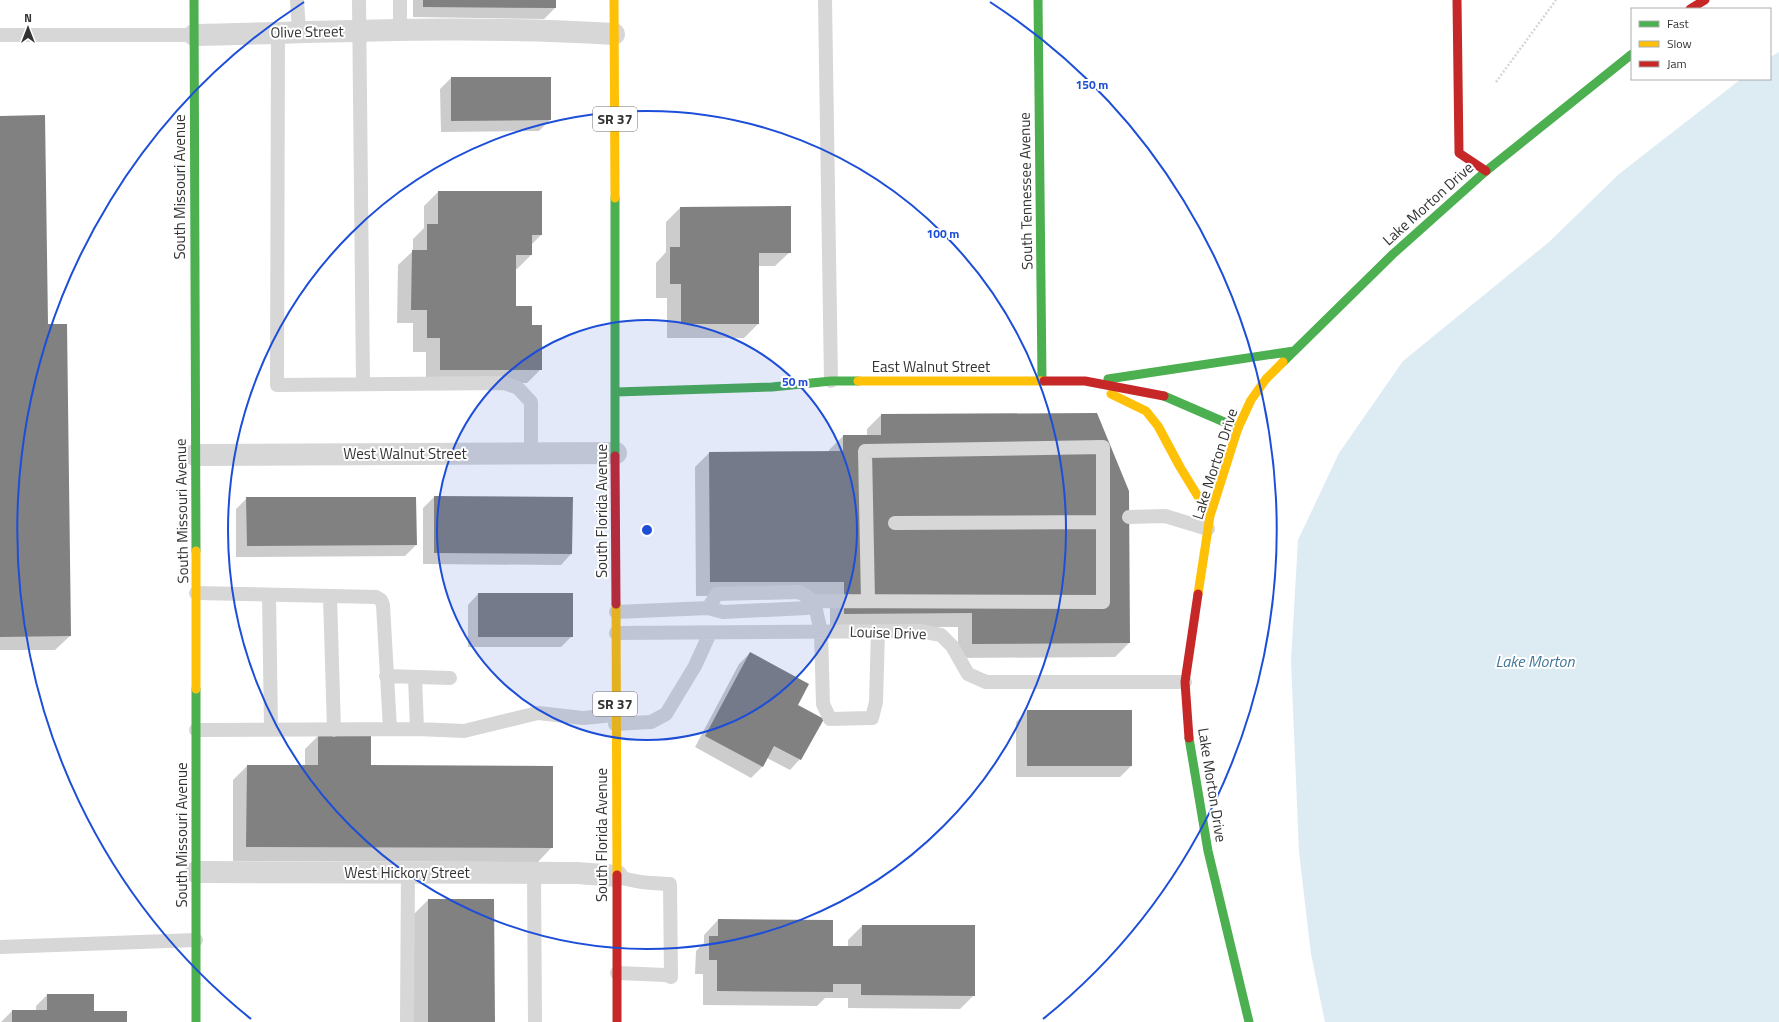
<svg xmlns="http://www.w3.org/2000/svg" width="1779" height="1022" font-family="'Titillium Web',sans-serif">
<rect width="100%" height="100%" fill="#fff"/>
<path fill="#ddebf3" d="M 1779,52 L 1779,1022 L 1325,1022 L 1311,954 L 1299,852 L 1291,661 L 1298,540 L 1339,453 L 1403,361 L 1549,242 L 1619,174 L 1741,79 L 1770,79 L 1770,57 Z"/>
<path fill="#0003" d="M 413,0 L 555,0 L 555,8 L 544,19 L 413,17 Z
M 451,78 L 550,120 L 539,131 L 441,132 L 440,89 Z
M 0,117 L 70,636 L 55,650 L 0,650 Z
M 438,192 L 541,235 L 531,245 L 531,255 L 517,269 L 515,269 L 515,307 L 531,326 L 541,369 L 527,383 L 426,383 L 426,352 L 413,352 L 413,323 L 397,323 L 398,265 L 413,251 L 413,239 L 424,228 L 424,206 Z
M 680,208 L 790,252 L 775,266 L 758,266 L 758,324 L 744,338 L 667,338 L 667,298 L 656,298 L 656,263 L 666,252 L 666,222 Z
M 881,415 L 1129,643 L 1115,657 L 958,658 L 958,627 L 830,627 L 830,595 L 696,596 L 695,467 L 709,453 L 829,452 L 829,450 L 843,436 L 867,436 L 867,429 Z
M 434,497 L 571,554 L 561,565 L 423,564 L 423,508 Z
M 247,498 L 416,545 L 405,556 L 236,557 L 236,509 Z
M 478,594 L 572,636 L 561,647 L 468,647 L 468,605 Z
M 750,653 L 796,705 L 800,759 L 790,770 L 767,758 L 762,767 L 751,778 L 695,747 L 739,664 Z
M 1027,711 L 1131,766 L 1120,777 L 1016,777 L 1016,722 Z
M 319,735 L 370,766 L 552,847 L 538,862 L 233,861 L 233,780 L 247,766 L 305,766 L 305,749 Z
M 428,900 L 494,1022 L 414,1022 L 414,914 Z
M 718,920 L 832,947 L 848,947 L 848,940 L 862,926 L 974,995 L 960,1009 L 848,1008 L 848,998 L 825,998 L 817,1006 L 703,1005 L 703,974 L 695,974 L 696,951 L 704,943 L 704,935 Z
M 47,995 L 93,1012 L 126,1022 L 1,1022 L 12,1011 L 36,1011 L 36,1006 Z"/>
<path fill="#818181" d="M 423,0 L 556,0 L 556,8 L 423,7 Z
M 451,77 L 551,77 L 551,120 L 451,121 Z
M 45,115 L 48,324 L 67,324 L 71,636 L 0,637 L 0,116 Z
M 438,191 L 542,191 L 542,235 L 532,235 L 532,255 L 516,255 L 516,306 L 532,306 L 532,325 L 542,325 L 542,370 L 440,370 L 440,338 L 427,338 L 427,310 L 411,310 L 412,250 L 427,250 L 427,224 L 438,224 Z
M 791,206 L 791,253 L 759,253 L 759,324 L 681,324 L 681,284 L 670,284 L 670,247 L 680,247 L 680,207 Z
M 1097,413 L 1129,491 L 1130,643 L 972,644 L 972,613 L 844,614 L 844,582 L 710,582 L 709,452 L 843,451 L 843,435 L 881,435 L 881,414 Z
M 434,496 L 573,497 L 572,554 L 434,553 Z
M 246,497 L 416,497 L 417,545 L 247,546 Z
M 478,593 L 573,593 L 573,637 L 478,637 Z
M 750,652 L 809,684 L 798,705 L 824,719 L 801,760 L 774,746 L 763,767 L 705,736 Z
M 1027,710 L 1132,710 L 1132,766 L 1027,766 Z
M 318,734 L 371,734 L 371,765 L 553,766 L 553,848 L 246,847 L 247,765 L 318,765 Z
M 428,899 L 494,899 L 495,1022 L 428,1022 Z
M 718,919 L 833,920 L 833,946 L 862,946 L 862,925 L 975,925 L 975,996 L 861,995 L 861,984 L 833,984 L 833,992 L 717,991 L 717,960 L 709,960 L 709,936 L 718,936 Z
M 47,994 L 94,994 L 94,1011 L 127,1011 L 127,1022 L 12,1022 L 12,1010 L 47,1010 Z"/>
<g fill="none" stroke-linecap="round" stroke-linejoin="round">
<path stroke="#d6d6d6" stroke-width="2.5" stroke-dasharray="2 2" stroke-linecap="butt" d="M 1496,82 L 1556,0"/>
<path stroke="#d7d7d7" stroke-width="14" d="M 297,0 L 299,32
M 359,0 L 363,384
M 400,0 L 400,30
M 825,0 L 831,381
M 278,33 L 277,385 L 504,383 L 518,388 L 531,402 L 531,453
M 0,35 L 194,35
M 1129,517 L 1165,516 L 1208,529
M 895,523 L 1103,522
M 196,593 L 376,597 L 381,600 L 383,605 L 390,729
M 269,595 L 271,730
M 330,596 L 334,730
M 814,601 L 821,632 L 823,704 L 830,719 L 872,718 L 876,702 L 878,631
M 708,608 L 717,594 L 799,592 L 814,601 L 1103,602 L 1103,447 L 865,451 L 868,600
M 616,612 L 708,608 L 723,612 L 807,608 L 814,601
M 616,633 L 920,631 L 941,635 L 952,646 L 968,674 L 986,682 L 1185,682
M 386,676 L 450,678
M 415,677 L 417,729
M 615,724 L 651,722 L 666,714 L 695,666 L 710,633
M 196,730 L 417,729 L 464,731 L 538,713 L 583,718 L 615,715
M 534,873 L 535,1022
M 617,876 C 635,883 651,883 670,884 L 671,977 L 666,975 L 617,973
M 0,947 L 196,940
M 407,1022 L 408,873"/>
<path stroke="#d7d7d7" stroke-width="22" d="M 194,35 C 334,32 474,25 614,34
M 195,455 L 616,453
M 196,872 L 577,873 L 617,876"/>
<path stroke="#4caf50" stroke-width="9" d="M 194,0 L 196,551
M 1038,0 L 1042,381
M 615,198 L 615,456
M 1283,362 L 1393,254 L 1486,171 L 1632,54
M 1108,379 L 1294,351
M 616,392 L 772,387 L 831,381 L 858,381
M 1164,396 L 1238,428
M 196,689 L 196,1022
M 1189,738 L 1208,851 L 1249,1022"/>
<path stroke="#ffc107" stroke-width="9" d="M 614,0 L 615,198
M 858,381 L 1044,381
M 1111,394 L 1146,411 L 1158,426 L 1180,467 L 1210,516
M 196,551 L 196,689
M 1198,594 L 1210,516 L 1238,428 L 1251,400 L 1266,379 L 1283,362
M 616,604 L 617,875"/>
<path stroke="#c62828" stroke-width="9" d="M 1457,0 L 1459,153 L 1486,171
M 1690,9 L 1705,0
M 1044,381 L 1085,381 L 1164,396
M 615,456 L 616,604
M 1189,738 L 1185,682 L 1198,594
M 617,875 L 617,1022"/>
</g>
<circle cx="647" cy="530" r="210" fill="#1d4ed8" fill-opacity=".12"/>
<g fill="none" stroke="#1d4ed8" stroke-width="2">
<circle cx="647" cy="530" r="210"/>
<circle cx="647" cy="530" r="419"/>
<path d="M251 1019A629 629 0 0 1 304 2M990 2A629 629 0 0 1 1043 1019"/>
</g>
<g text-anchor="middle" stroke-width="4" stroke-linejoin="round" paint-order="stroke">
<g fill="#fff" stroke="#707070" stroke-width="1">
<rect x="593" y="107" width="44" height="24" rx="3"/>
<rect x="593" y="692" width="44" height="24" rx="3"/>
</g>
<g font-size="14" font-weight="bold" fill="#333">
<text x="615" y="124">SR 37</text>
<text x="615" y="709">SR 37</text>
</g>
<g font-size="15" fill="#333" stroke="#fff">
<text transform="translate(307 32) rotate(-1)" y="5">Olive Street</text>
<text transform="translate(180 187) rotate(-90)" y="5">South Missouri Avenue</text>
<text transform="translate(1026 191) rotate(-91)" y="5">South Tennessee Avenue</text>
<text transform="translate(1428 204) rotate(-42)" y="5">Lake Morton Drive</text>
<text x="931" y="372">East Walnut Street</text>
<text x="405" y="459">West Walnut Street</text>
<text transform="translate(1215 464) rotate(-72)" y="5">Lake Morton Drive</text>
<text transform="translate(182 511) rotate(-91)" y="5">South Missouri Avenue</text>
<text transform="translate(602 511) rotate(-90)" y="5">South Florida Avenue</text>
<text transform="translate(888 633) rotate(2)" y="5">Louise Drive</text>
<text transform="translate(1212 785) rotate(81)" y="5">Lake Morton Drive</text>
<text transform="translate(182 835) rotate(-90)" y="5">South Missouri Avenue</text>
<text transform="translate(602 835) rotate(-90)" y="5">South Florida Avenue</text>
<text x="407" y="878">West Hickory Street</text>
</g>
<g font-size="16" font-style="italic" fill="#3f7597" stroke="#fff">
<text x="1535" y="667">Lake Morton</text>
</g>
</g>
<circle cx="647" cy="530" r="6" fill="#1d4ed8" stroke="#fff" stroke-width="2"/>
<g font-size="12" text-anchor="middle" font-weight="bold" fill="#1d4ed8" stroke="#fff" stroke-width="4" stroke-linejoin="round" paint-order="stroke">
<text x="1092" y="89">150 m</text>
<text x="943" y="238">100 m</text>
<text x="795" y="386">50 m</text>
</g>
<rect x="1631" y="8" width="140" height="72" fill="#ffffff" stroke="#adadad"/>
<rect x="1639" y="21" width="20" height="6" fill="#4caf50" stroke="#adadad"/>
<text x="1667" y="28" font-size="12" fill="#333333">Fast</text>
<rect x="1639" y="41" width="20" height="6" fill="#ffc107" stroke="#adadad"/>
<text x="1667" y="48" font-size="12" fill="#333333">Slow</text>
<rect x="1639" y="61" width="20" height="6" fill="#c62828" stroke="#adadad"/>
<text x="1667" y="68" font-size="12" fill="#333333">Jam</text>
<g transform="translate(28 28)" stroke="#ffffff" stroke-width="3" paint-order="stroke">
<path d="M0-3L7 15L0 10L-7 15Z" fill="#333333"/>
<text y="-6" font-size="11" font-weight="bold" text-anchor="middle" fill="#333333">N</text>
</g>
</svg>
